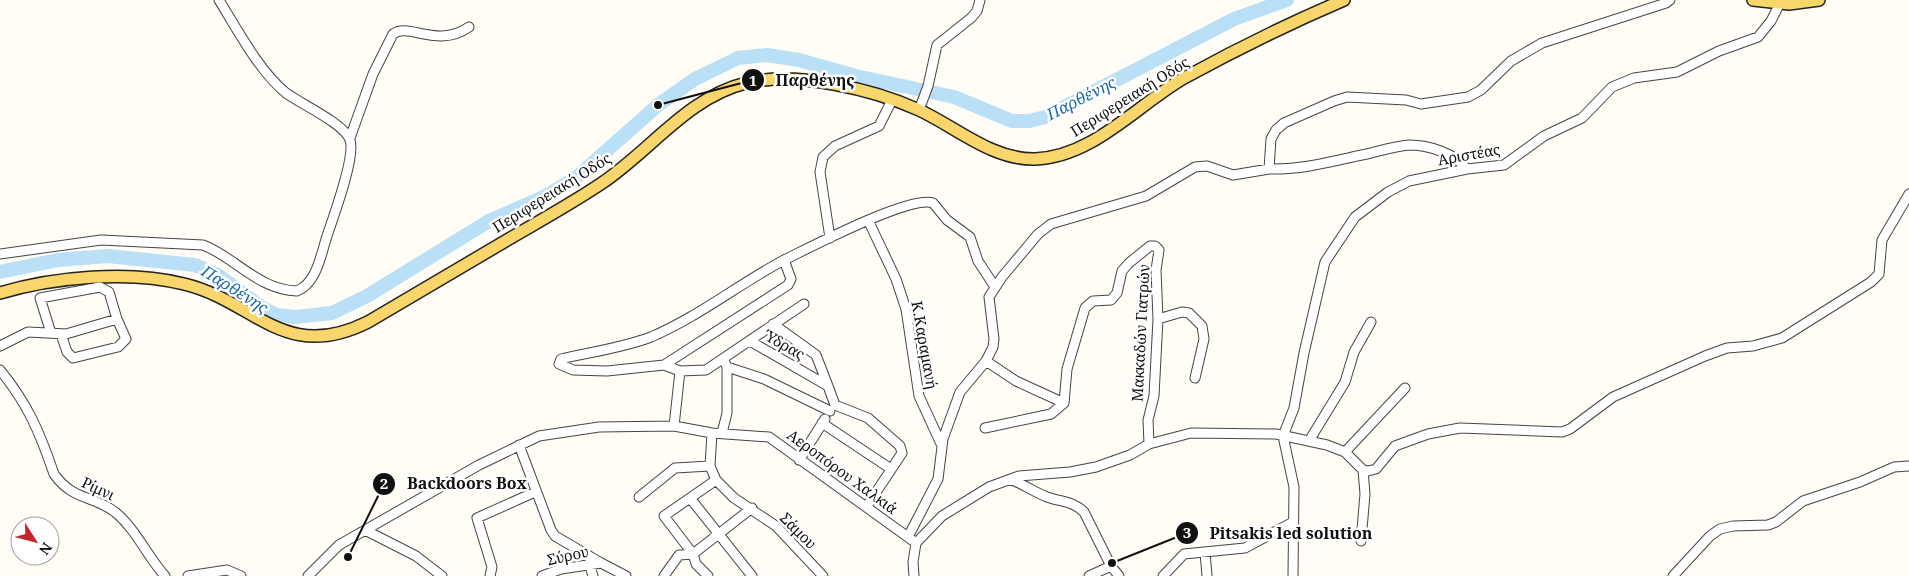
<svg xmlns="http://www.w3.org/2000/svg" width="1909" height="576" font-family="'Noto Serif',serif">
<rect width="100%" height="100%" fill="#fffdf5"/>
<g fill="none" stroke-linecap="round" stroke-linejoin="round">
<path stroke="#b9e0f7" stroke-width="14" d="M 0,272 L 58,260 L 108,256 L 195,265 L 218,275 L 261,307 L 276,315 L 295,317 L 332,313 L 367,296 L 489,221 L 546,196 L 577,177 L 658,105 L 695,79 L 738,58 L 767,55 L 799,60 L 856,76 L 954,97 L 1012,121 L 1029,121 L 1045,117 L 1234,19 L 1287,0"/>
<defs>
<path id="minor" d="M 919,110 L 928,86 L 937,45 L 971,18 L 977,11 L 980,0
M 350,138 L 373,74 L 393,34 C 409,22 437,49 469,27
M 1269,169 C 1304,170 1337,160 1371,153 C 1383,150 1396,146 1409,145 C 1429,145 1454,153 1467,169
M 868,220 L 896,279 L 906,309 L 919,396 L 942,446
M 830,238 L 820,172 L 823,157 L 835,146 L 879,126 L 892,100
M 0,254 L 101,240 L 203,245 C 235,257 258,290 297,291 C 317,283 321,254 327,236 C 333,218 356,156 350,140 C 345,124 301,104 286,93 C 259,71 237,29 219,0
M 784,260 C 739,284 698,317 651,337 C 622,348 591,352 561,359 L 559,364 L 573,370 L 607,371 L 664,365 L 788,285 L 791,279 L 784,260 C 811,247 910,195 933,203 L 947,220 L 970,237 L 978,261 L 995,287
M 1158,319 L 1182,312 L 1189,313 L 1202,326 L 1204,339 L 1195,378
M 773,324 L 816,355 L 828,386
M 51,333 L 40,298 L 100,287 L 109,292 L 117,319
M 750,341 L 828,386 L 835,405 L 868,418 L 900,446 L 902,453 L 867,506
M 0,346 L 28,332 L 66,334 L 117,319 L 126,339 L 118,347 L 73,358 L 67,352 L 61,334
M 724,360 L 727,367 L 764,379 L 830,411
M 664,365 L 680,371 L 706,370 L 804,304
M 0,370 C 28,404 40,433 54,474 C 73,501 93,495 115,512 C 136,529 147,556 165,576
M 1064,403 L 1067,369 L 1085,308 L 1093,301 L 1111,300 L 1117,293 L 1122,271 L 1129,263 L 1150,246 L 1155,246 L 1159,250 L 1156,270 L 1158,319 L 1154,396 L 1148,420 L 1149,444
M 822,423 L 891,469
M 674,426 L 680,371
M 985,428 L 1051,414 L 1064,403 L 1016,381 L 986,361
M 712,433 L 710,466 L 716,480 L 734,498 L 776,526 L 823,576
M 722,433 L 727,413 L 727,367
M 1283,436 L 1294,408 L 1304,353 L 1325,262 L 1355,217 L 1388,192 L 1409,181 L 1467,169 L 1504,165 L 1544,136 L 1582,118 L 1612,87 L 1634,78 L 1677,72 L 1719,51 L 1758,37 L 1771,21 L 1780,3
M 1283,436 L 1294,487 L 1293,576
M 1309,441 L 1345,382 L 1354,352 L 1371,322
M 519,445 L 551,530 L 555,536 L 601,563
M 1345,452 L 1405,388
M 799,460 L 825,419
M 1010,479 C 1023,484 1034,492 1047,497 C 1061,502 1073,501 1084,512 L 1111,566 L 1119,576
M 639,497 L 675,468 L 710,466
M 690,498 L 752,576
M 365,530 L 416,556 L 442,576
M 908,537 L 938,479 L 943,439 L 960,392 L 986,361 L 993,347 L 994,339 L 989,297 L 1002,277 L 1038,234 L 1051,224 L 1146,196 L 1195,167 L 1207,166 L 1233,175 L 1269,169 L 1271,139 L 1276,130 L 1284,123 L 1334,101 L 1347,97 L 1406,100 L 1421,104 L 1468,97 L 1481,90 L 1511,61 L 1542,43 L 1666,3 L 1670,0
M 1361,541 L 1365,494 L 1363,470
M 1205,552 L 1207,576
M 693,554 L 752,508
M 589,563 L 593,576
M 188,576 L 227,570 L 241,576
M 308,576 L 339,545 L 479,465 L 539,436 L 599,427 L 674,426 L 712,433 L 769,437 L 912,540
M 490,576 L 492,567 L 477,518 L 535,492
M 542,576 L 561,569 L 601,563 L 626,576
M 664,576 L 679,555 L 693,554
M 708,576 L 696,564 L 693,554 L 664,516 L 716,480
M 914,576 L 913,562 L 916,543 L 942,516 L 989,487 L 1019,476 L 1070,472 L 1096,467 L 1130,455 L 1149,444 L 1191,433 L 1276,434 L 1327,445 L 1345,452 L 1363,470 L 1368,471 L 1376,469 L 1395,446 L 1428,434 L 1460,428 L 1562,432 L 1570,429 L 1613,397 L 1705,356 L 1727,348 L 1753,346 L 1782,338 L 1871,282 L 1879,274 L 1882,240 L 1909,194
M 1089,576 L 1111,566
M 1163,576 L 1184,554 L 1245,548 L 1293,522
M 1673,576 L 1710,536 L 1720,529 L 1733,526 L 1768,525 L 1776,522 L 1803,501 L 1860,482 L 1894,467 L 1909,466"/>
<path id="major" d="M 1753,0 L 1789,4 L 1819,0
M 0,293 C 54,277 129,270 184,284 C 255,301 284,364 368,322 C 411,297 454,271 497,246 C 532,225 568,206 602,183 C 650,151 688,97 746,83 C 795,71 873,89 919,110 C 956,127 992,160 1035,159 C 1093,157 1137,105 1184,78 C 1235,50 1290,23 1344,0"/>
</defs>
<use href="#minor" stroke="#444" stroke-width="11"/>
<use href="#major" stroke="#222" stroke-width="14"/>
<use href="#minor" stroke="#fff" stroke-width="9"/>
<use href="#major" stroke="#f9d66b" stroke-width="11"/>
</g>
<g text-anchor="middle" stroke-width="5" stroke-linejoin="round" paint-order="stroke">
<g font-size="15" fill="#111" stroke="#fff">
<text transform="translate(1130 97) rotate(-32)" y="5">Περιφερειακή Οδός</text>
<text transform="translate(1469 155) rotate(-10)" y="5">Αριστέας</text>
<text transform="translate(552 193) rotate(-32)" y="5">Περιφερειακή Οδός</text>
<text transform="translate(1141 333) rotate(-87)" y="5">Μακκαδών Γιατρών</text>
<text transform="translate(784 345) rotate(30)" y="5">Ύδρας</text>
<text transform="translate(924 345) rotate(80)" y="5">Κ.Καραμανή</text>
<text transform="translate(842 472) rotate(36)" y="5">Αεροπόρου Χαλκιά</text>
<text transform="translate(98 489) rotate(25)" y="5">Ρίμνι</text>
<text transform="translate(798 531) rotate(45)" y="5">Σάμου</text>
<text transform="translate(568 556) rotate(-13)" y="5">Σύρου</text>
</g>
<g font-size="16" font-style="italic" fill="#1768a6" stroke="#fff">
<text transform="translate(1081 98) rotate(-27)" y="6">Παρθένης</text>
<text transform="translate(235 289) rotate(32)" y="6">Παρθένης</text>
</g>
</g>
<path fill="none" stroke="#111" stroke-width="2" d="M658 105L753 80M348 557L384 484M1112 563L1187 533"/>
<g fill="#111" stroke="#fff" stroke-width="2">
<circle cx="658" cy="105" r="5"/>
<circle cx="348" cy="557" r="5"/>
<circle cx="1112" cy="563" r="5"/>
<circle cx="753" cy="80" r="12"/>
<circle cx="384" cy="484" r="12"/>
<circle cx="1187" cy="533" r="12"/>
</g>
<g font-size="15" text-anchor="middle" font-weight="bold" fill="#fff">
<text x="753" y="86">1</text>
<text x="384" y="489">2</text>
<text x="1187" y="538">3</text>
</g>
<g font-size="16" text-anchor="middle" font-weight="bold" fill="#111" stroke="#fff" stroke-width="5" stroke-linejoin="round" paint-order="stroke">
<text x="815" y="86">Παρθένης</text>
<text x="467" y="489">Backdoors Box</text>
<text x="1291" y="539">Pitsakis led solution</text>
</g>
<g transform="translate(35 541) rotate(126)"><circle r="24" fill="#ffffff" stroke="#a0a0a0"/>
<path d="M0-4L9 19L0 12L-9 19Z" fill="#c4262e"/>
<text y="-8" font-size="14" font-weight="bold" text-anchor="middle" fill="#111111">N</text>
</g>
</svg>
